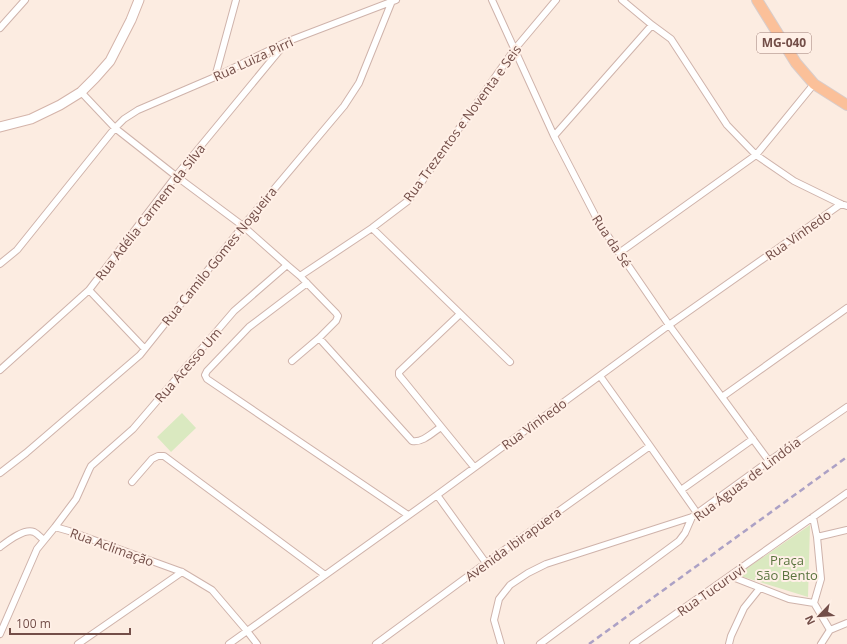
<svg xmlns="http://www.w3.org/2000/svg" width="847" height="644" font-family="'Open Sans',sans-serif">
<rect width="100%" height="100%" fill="#fcece1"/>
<path fill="#dae9c0" d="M 182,413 L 196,428 L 171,452 L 157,437 Z
M 810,525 L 808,597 L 737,575 Z"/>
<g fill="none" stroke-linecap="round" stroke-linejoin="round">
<defs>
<path id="street" d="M 492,0 L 554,136 L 599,223 L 669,325 L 769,461
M 622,0 L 652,25 L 671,39 L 727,125 L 756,155 L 794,181 L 841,204 L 847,206
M 0,28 L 25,0
M 215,77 L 236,0
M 81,92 L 115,128 L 176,176 L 243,226 L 287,265 L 300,276 L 336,313 L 338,316 L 336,321 L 319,338 L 412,441 C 423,443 433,432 441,427
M 554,136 L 652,25
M 372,228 L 510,362
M 619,253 L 756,155 L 814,84
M 0,264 L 17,250 L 115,128 L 124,119 L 138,110 L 215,77 L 286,42 L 396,0
M 300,276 L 372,228 L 409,200 L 514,50 L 556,0
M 307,283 L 249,327 L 207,371 L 205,375 L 207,379 L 408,515
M 89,290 L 144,348
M 460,314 L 399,372 L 399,375 L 474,467
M 292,361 L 319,338
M 0,370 L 89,290 L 176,176 L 284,45
M 600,376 L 650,446 L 697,513
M 722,397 L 847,308
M 0,473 L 26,453 L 140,355 L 243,226 L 344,106 L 359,83 L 392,1 L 391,0
M 132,482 L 152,459 L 158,456 L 164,456 L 325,575
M 681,490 L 753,439
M 437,495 L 486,563
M 813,517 L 817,537 L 821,579 L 814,603 L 830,630
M 55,527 L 76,499 L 89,470 L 91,466 L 133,429 L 234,311 L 287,265
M 817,537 L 847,530
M 0,547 C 8,541 24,528 34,532 C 38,534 41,538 44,540
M 730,576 L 789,599 L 814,603
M 0,634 L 37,549 L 55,527 L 69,531 L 182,572 L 212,590 L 247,631 L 257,644
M 78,644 L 182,572
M 229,644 L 437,495 L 669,325 L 841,204
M 376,644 L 486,563 L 650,446
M 501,644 L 494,620 L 499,599 L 510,585 L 528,573 L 546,564 L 692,517
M 540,644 L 679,541 L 685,533 L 692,517 L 769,461 L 847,407
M 633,644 L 847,493
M 729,644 L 731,636 L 744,608 L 760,588
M 821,644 L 830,630 L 847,623"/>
<path id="secondary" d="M 0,127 L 31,119 L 60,105 L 81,92 L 95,78 L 110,61 L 131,20 L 139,0"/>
<path id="primary" d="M 757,0 L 796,63 L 814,84 L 847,105"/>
</defs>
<use href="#street" stroke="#cfb3ab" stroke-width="8"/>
<use href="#secondary" stroke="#d4b4aa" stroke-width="11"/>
<use href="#primary" stroke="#d8cdcc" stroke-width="12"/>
<use href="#street" stroke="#fff" stroke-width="6"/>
<use href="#secondary" stroke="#fff" stroke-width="9"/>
<use href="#primary" stroke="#fbc099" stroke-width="10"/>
<path stroke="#aca1c5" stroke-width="2.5" stroke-dasharray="6 4" stroke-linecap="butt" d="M 589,644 L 847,457"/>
</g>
<g text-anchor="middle" stroke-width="4" stroke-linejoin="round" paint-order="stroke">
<rect fill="#fff0e7" stroke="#9d7f78" stroke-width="1" x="757" y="33" width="54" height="20" rx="3"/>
<g font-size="12" font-weight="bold" fill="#734e48">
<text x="784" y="47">MG-040</text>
</g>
<g font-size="13" fill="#734e48" stroke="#fff0e7">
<text transform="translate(253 59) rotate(-25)" y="5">Rua Luiza Pirri</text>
<text transform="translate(462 123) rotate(-54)" y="5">Rua Trezentos e Noventa e Seis</text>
<text transform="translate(150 212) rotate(-52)" y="5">Rua Adélia Carmem da Silva</text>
<text transform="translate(798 235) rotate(-35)" y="5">Rua Vinhedo</text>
<text transform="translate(612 241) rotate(57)" y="5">Rua da Sé</text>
<text transform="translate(219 256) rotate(-51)" y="5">Rua Camilo Gomes Nogueira</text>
<text transform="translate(188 365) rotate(-49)" y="5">Rua Acesso Um</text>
<text transform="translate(534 424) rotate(-36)" y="5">Rua Vinhedo</text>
<text transform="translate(747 479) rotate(-37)" y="5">Rua Águas de Lindóia</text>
<text transform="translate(513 544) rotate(-36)" y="5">Avenida Ibirapuera</text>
<text transform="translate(112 547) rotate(20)" y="5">Rua Aclimação</text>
<text transform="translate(711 590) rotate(-35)" y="5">Rua Tucuruvi</text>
</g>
<g font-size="13" fill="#5a743e" stroke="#fff0e7">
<text x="787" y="565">Praça<tspan x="787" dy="15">São Bento</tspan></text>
</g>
</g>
<g transform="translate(819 616) rotate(245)" stroke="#fff0e7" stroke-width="3" paint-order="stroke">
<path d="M0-3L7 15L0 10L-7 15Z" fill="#734e48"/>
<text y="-6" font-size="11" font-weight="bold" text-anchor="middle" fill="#734e48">N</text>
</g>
<path d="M10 628v6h120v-6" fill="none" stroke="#734e48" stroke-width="2"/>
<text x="16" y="628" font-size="12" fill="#734e48" stroke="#fff0e7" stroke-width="3" paint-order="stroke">100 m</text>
</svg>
